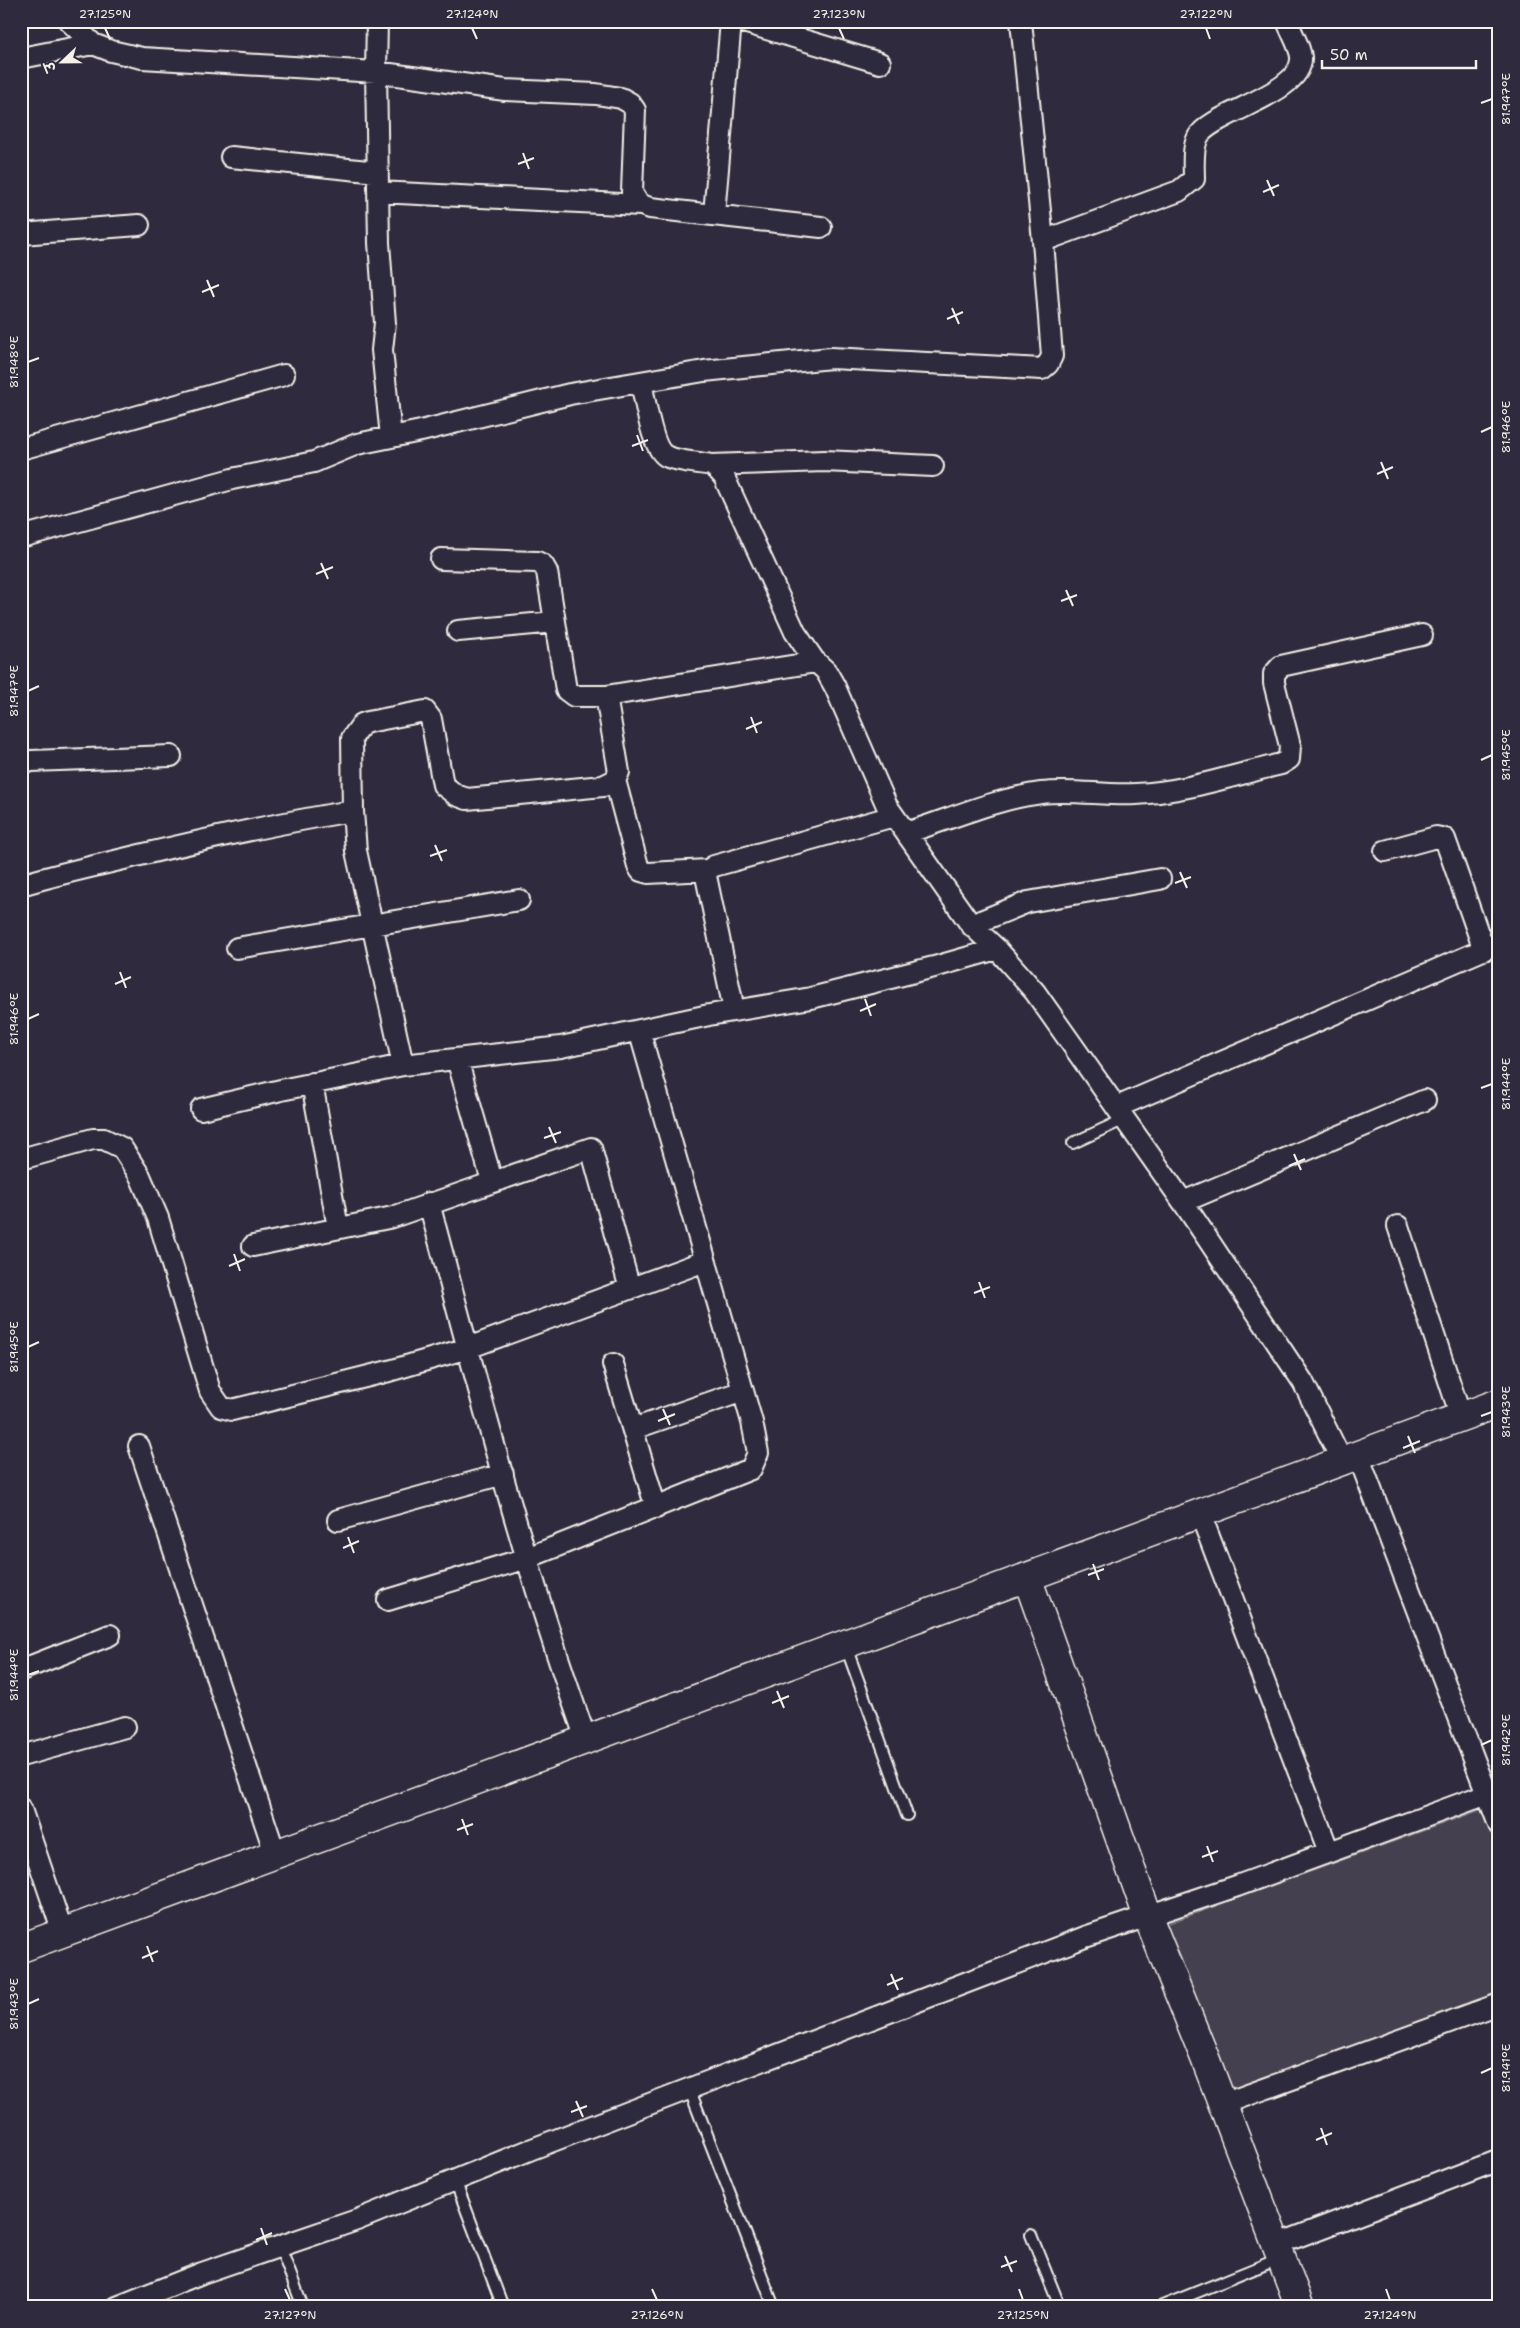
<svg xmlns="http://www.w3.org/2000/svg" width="1520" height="2328" font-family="'Shantell Sans','Playpen Sans Deva',sans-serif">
<rect width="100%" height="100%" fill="#2f2a3d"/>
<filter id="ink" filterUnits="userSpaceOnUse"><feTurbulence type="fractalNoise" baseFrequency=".02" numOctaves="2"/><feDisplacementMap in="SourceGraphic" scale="10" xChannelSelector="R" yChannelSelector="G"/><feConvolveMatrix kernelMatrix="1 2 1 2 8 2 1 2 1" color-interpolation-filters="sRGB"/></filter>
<g filter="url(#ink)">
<path fill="#454050" stroke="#9c989c" d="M 1483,1809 L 1499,1849 L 1499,1994 L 1234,2094 L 1226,2087 L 1162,1931 L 1169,1923 Z"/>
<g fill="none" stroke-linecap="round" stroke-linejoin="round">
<defs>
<path id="lane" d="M 1073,1143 L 1125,1119
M 845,1644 L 907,1815
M 689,2088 L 774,2307
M 455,2180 L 503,2307
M 1031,2235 L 1060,2307
M 280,2247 L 303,2307
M 1160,2307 L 1281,2258"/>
<path id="street" d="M 69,21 L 93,44 L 111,51 L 142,58 L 376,72 L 505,90 L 596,94 L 621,98 L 630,103 L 635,110 L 632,192 C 636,202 640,205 650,208 L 821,227
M 377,21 L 376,72 L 379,243 L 385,323 L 382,350 L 391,437
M 740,21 L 880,63
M 21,58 L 93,44
M 231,157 L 378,172
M 378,192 L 641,205
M 714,214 L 731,21
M 21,234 L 139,225
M 1043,241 L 1179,191 L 1194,179 C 1194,166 1192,149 1198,137 C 1211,112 1304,94 1301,57 C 1300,46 1291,32 1287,21
M 641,382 C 645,399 652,452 668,457 C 681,462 697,462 711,465 L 717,469 L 724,477 L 795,632 L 814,660 L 826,671 L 835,687 L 887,806 L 971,925 L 997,949 L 1035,992 L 1183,1202 L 1303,1382 L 1342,1461
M 21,449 L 284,375
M 711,465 L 824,461 L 933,466
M 21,537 L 232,479 L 314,462 L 357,444 L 421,431 L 570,394 L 704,371 L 831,358 L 1042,369 L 1048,364 L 1052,356 L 1043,241 L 1021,21
M 441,559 L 537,562 L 543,565 L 547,572 L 566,690 L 574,696 L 606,696 L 816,662
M 458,631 L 555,622
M 21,764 L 31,761 L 171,756
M 615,780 L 638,866 L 641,871 L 648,873 L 708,870
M 353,811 L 352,738 L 362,724 L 368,722 L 425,711 L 431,719 L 443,785 L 456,795 L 467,799 L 603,786 L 615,780 L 619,772 L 606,696
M 906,833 C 950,819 995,799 1041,793 C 1073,789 1104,796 1136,794 C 1185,792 1234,775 1281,764 L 1289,759 L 1290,746 L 1274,683 L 1274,674 L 1281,666 L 1422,635
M 1385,851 L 1436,837 L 1445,839 L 1484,950
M 21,885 C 60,873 100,865 140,855 C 211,838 282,822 353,811 L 356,851 L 403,1065
M 971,925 L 1028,902 L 1160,879
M 237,948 L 519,900
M 734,1010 L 706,876 L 708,870 L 714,866 L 894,816
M 457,1059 L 492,1181
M 312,1083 L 338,1228
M 1117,1107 L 1499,943
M 201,1109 L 281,1090 L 403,1065 L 561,1047 L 709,1015 L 811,998 L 934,967 L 997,949
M 21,1159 L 93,1139 L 104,1139 L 122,1148 L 140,1176 L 158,1218 L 210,1391 L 221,1407 L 232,1410 L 389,1371 L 468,1348 L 705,1261
M 1183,1202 L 1425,1100
M 429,1203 C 477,1383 523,1564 586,1739
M 1398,1226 L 1461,1417
M 253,1246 L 393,1217 L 591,1148 L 630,1289
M 613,1364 L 656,1508
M 633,1429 L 743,1391
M 139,1446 L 275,1853
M 1358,1455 L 1499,1825
M 1200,1513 L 1329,1852
M 338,1520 L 503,1474
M 388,1600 L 527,1558 L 751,1469 L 758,1453 L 752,1422 L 639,1030
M 21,1670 L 110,1635
M 21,1756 L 125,1727
M 21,1809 L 63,1933
M 1223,2104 L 1499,2004
M 1276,2245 L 1499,2160
M 117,2307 L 202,2273 L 357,2220 L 532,2149 L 1085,1937 L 1237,1886 L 1487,1794"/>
<path id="secondary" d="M 1027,1577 L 1148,1917 L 1205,2058 L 1300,2307
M 21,1948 L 1499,1403"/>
</defs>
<use href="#lane" stroke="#f4f1e8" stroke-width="14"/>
<use href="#street" stroke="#f4f1e8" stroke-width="24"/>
<use href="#secondary" stroke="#f4f1e8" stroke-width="31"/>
<use href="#lane" stroke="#2f2a3d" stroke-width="10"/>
<use href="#street" stroke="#2f2a3d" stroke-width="20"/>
<use href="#secondary" stroke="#2f2a3d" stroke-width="28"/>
</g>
</g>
<path fill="none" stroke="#f4f1e8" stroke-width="2" d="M 105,28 L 110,39M 472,28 L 477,39M 839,28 L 844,39M 1206,28 L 1210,39M 1481,103 L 1492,99M 523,153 L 529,169M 518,164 L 534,158M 1267,180 L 1274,196M 1263,192 L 1279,185M 207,280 L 214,297M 202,292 L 219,285M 952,308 L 959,324M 947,319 L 963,312M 28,362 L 39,358M 1481,432 L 1492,427M 637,435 L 643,451M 632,446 L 648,440M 1381,462 L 1388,479M 1377,474 L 1393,467M 321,563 L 328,579M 316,574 L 333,567M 1066,590 L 1073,606M 1061,601 L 1077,595M 28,691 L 39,686M 751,717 L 757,733M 746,729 L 762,722M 1481,760 L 1492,755M 435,845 L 442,861M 430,856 L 447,850M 1180,872 L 1187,888M 1175,883 L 1191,877M 120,972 L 126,988M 115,984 L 131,977M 865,999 L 871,1016M 860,1011 L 876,1004M 28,1019 L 39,1014M 1481,1088 L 1492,1084M 549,1127 L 556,1143M 544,1138 L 561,1132M 1294,1154 L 1301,1170M 1289,1166 L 1305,1159M 234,1254 L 240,1271M 229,1266 L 245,1259M 979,1282 L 985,1298M 974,1293 L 990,1287M 28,1347 L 39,1342M 663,1409 L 670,1425M 1481,1416 L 1492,1412M 658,1421 L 675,1414M 1408,1436 L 1415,1453M 1403,1448 L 1420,1441M 348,1537 L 354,1553M 343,1548 L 359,1541M 1093,1564 L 1099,1580M 1088,1575 L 1104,1569M 28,1675 L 39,1671M 777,1691 L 784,1708M 772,1703 L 789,1696M 1481,1745 L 1492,1740M 462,1819 L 468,1835M 457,1830 L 473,1824M 1207,1846 L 1213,1862M 1202,1857 L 1218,1851M 147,1946 L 153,1962M 142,1958 L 158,1951M 891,1974 L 898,1990M 887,1985 L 903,1978M 28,2004 L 39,1999M 1481,2073 L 1492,2068M 576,2101 L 583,2117M 571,2112 L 587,2106M 1321,2128 L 1327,2145M 1316,2140 L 1332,2133M 261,2228 L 267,2245M 256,2240 L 272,2233M 1005,2256 L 1012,2272M 1001,2267 L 1017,2261M 285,2289 L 290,2300M 652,2289 L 657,2300M 1019,2289 L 1023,2300M 1386,2289 L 1390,2300"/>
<rect width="1520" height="2328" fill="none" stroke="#2f2a3d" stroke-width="55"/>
<g transform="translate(62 62) rotate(248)" stroke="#2f2a3d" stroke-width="4" paint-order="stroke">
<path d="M0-4L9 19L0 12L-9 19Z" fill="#f4f1e8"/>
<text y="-8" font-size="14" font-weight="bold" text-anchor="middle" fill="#f4f1e8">उ</text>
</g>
<path d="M1322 60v8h154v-8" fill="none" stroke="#f4f1e8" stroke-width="2.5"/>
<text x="1330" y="60" font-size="15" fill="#f4f1e8" stroke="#2f2a3d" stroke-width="4" paint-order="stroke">50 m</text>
<rect x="28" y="28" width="1464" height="2272" fill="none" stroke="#f4f1e8" stroke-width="2"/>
<g font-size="12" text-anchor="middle" fill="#f4f1e8">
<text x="105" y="18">27.125°N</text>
<text x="472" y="18">27.124°N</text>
<text x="839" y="18">27.123°N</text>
<text x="1206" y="18">27.122°N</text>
<text transform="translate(1506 99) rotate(-90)" y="4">81.947°E</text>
<text transform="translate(14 362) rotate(-90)" y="4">81.948°E</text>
<text transform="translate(1506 427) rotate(-90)" y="4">81.946°E</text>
<text transform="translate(14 691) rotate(-90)" y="4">81.947°E</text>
<text transform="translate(1506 755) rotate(-90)" y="4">81.945°E</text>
<text transform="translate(14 1019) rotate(-90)" y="4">81.946°E</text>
<text transform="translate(1506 1084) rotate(-90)" y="4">81.944°E</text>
<text transform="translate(14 1347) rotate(-90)" y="4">81.945°E</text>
<text transform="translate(1506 1412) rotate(-90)" y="4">81.943°E</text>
<text transform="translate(14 1675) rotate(-90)" y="4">81.944°E</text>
<text transform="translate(1506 1740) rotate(-90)" y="4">81.942°E</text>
<text transform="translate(14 2004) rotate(-90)" y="4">81.943°E</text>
<text transform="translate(1506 2068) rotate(-90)" y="4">81.941°E</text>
<text x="290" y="2319">27.127°N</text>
<text x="657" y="2319">27.126°N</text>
<text x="1023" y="2319">27.125°N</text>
<text x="1390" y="2319">27.124°N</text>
</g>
</svg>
